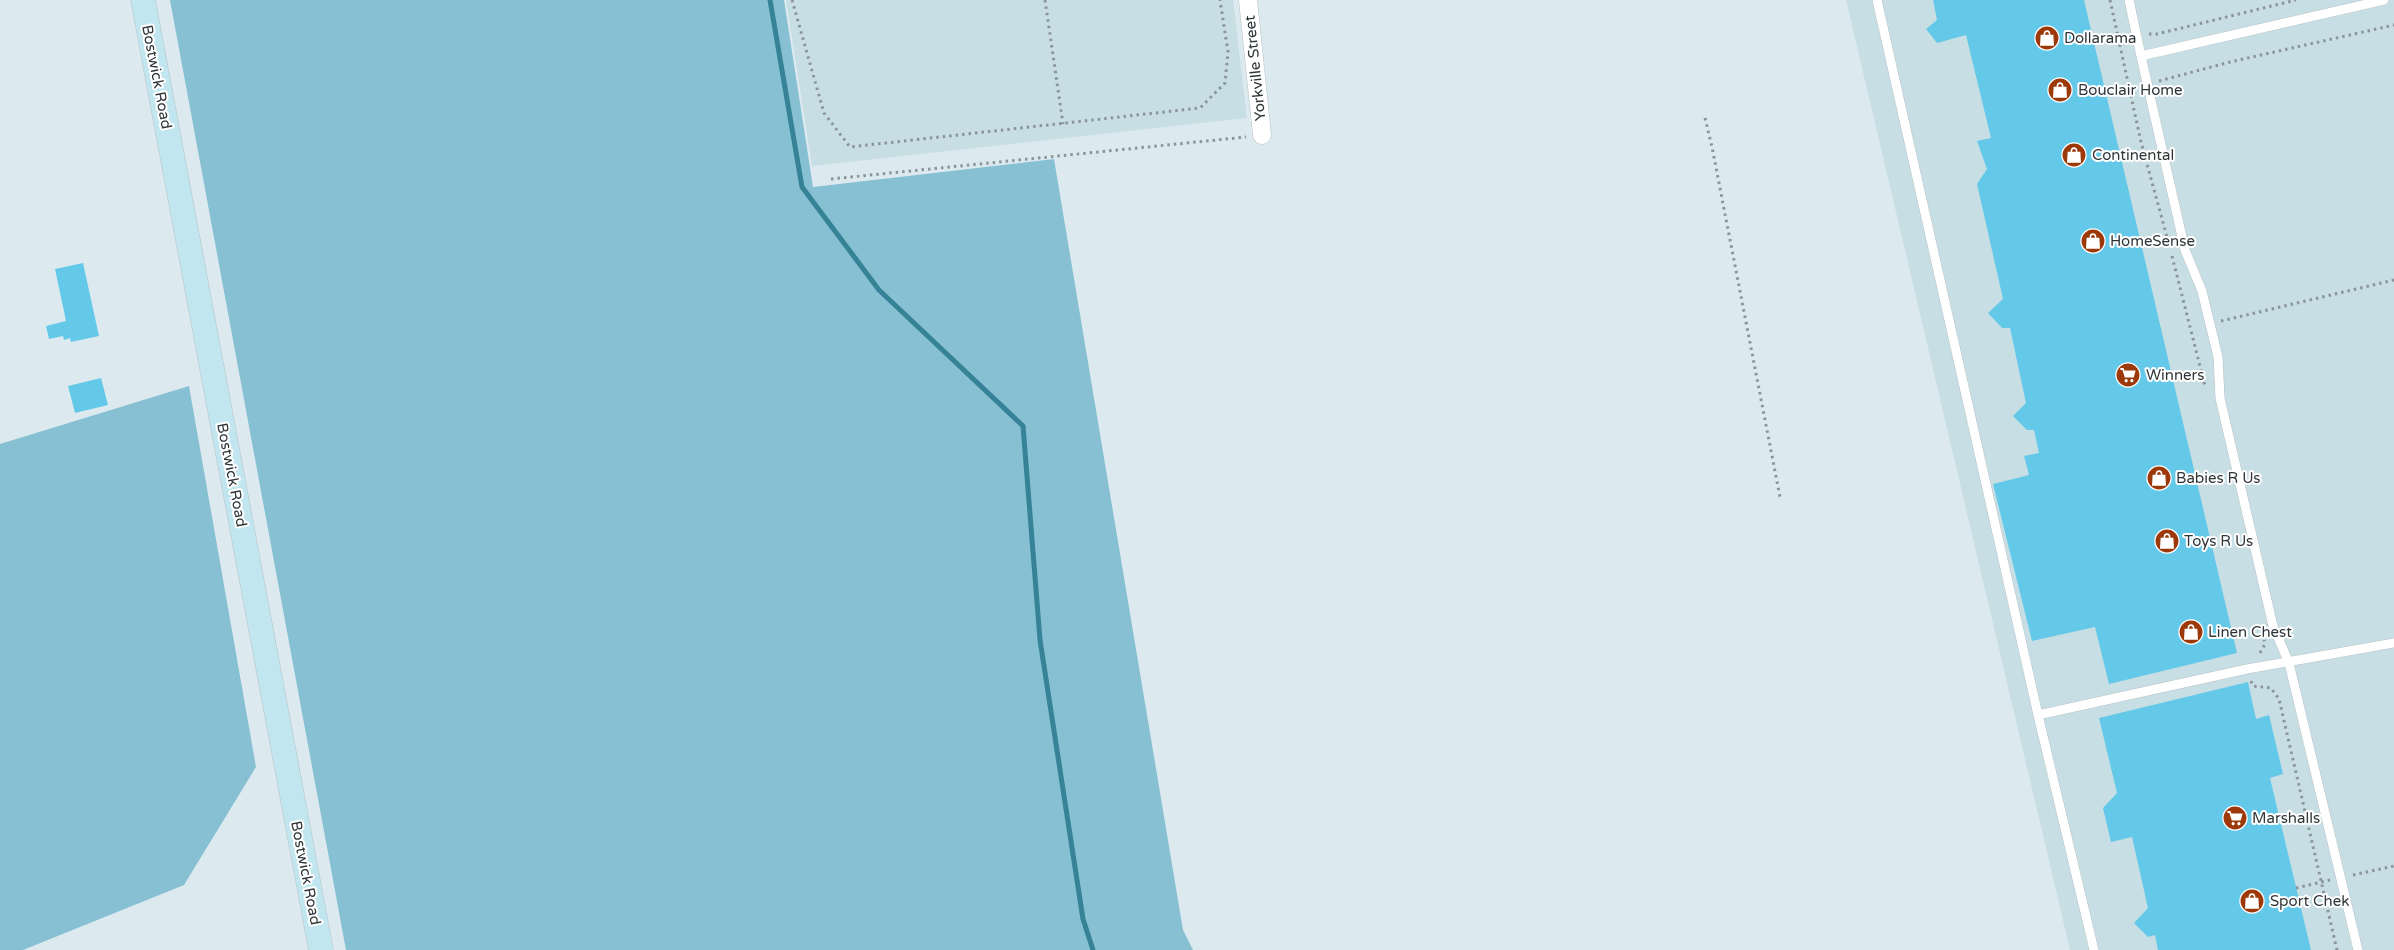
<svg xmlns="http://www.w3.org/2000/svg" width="2394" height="950" font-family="'Varela Round',sans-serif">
<rect width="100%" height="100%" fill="#dceaef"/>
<path fill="#c8dee5" d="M 786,0 L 1233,0 L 1247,118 L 812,166 Z
M 1846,0 L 2394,0 L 2394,950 L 2070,950 Z"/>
<path fill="#87c0d3" d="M 170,0 L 784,0 L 813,187 L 1054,159 L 1183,930 L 1193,950 L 346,950 Z
M 189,386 L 256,767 L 184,885 L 23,950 L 0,950 L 0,444 Z"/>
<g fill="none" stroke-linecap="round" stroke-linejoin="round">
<path stroke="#368297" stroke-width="5" d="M 770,0 L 802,187 L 879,290 L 1023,426 L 1040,640 L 1083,919 L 1093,950"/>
</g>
<path fill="#64c9e8" d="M 1933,0 L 2084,0 L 2237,653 L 2109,684 L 2095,627 L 2032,641 L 1993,484 L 2029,475 L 2024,456 L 2039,453 L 2034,430 L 2027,430 L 2013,416 L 2026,403 L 2010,328 L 2002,328 L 1988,313 L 2003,299 L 1977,184 L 1987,169 L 1977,141 L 1991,138 L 1966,35 L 1937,43 L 1926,29 L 1937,20 Z
M 83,263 L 99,336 L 71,342 L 70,338 L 64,340 L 63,336 L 49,339 L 46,326 L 66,321 L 55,269 Z
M 101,378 L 108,405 L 75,413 L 68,386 Z
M 2248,682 L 2256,719 L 2269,715 L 2283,774 L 2270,778 L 2311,950 L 2158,950 L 2155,935 L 2148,937 L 2134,923 L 2148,908 L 2132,837 L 2111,842 L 2103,808 L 2117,793 L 2099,718 Z"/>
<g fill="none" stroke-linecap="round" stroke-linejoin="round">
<defs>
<path id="lane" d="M 1877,0 L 2038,715 L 2094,950
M 2129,0 L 2141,56 L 2384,0
M 2141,56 L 2185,250 L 2202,291 L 2218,357 L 2220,398 L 2273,626 L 2289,663 L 2358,950
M 2038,715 L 2247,669 L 2394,643"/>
<path id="street" d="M 1248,0 L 1262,135"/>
<path id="secondary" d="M 143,0 L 321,950"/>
</defs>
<use href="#lane" stroke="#b5c2c6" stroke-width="10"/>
<use href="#street" stroke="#b5c2c6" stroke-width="19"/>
<use href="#secondary" stroke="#b5c2c6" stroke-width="25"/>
<path stroke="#8b9599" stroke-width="3" stroke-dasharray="2.5 4" stroke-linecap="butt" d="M 792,0 L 824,113 L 850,147 L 1200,108 L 1225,83 L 1228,52 L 1220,0
M 1045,0 L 1063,124
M 2110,0 L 2141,142 L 2168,241
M 2149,34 L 2157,34 L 2296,0
M 2159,81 L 2230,62 L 2394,25
M 1705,118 L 1712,147 L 1780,497
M 831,179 L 1246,137
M 2172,256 L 2205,386
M 2221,321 L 2394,280
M 2260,653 L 2265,644 L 2264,640
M 2251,681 L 2253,686 L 2271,688 L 2279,699 L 2337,950
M 2353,875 L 2394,866
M 2296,888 L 2330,880"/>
<use href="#lane" stroke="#fff" stroke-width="9"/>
<use href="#street" stroke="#fff" stroke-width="18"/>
<use href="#secondary" stroke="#c2e6f0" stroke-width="24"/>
</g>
<defs>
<symbol id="shop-disc" viewBox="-11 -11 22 22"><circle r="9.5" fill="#9d3808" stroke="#fff"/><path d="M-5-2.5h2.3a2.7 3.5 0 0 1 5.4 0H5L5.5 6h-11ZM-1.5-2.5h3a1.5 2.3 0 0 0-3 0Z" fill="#fff"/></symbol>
<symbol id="supermarket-disc" viewBox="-11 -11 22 22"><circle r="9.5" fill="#9d3808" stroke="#fff"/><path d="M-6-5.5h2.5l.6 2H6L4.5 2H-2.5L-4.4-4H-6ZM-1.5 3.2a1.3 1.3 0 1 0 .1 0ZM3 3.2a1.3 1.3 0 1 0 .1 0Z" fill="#fff"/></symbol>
</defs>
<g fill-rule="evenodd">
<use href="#shop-disc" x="2033" y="24" width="28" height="28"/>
<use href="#shop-disc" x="2046" y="76" width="28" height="28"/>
<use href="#shop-disc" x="2060" y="141" width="28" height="28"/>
<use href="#shop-disc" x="2079" y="227" width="28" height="28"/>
<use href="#supermarket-disc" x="2114" y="361" width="28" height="28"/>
<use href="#shop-disc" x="2145" y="464" width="28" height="28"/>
<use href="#shop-disc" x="2153" y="527" width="28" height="28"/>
<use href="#shop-disc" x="2177" y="618" width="28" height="28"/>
<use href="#supermarket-disc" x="2221" y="804" width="28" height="28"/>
<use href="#shop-disc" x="2238" y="887" width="28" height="28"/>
</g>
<g text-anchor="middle" stroke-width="4" stroke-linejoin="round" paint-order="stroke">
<g font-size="15" fill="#303638" stroke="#fff" text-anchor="start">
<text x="2064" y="43">Dollarama</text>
<text x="2078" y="95">Bouclair Home</text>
<text x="2092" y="160">Continental</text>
<text x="2110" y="246">HomeSense</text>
<text x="2146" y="380">Winners</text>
<text x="2176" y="483">Babies R Us</text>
<text x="2184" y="546">Toys R Us</text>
<text x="2208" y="637">Linen Chest</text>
<text x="2252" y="823">Marshalls</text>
<text x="2270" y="906">Sport Chek</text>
</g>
<g font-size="15" fill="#303638" stroke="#fff">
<text transform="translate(1255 68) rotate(-96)" y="5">Yorkville Street</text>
<text transform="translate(157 77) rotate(79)" y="5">Bostwick Road</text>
<text transform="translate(232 475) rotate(79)" y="5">Bostwick Road</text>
<text transform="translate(306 873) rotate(79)" y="5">Bostwick Road</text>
</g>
</g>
</svg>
